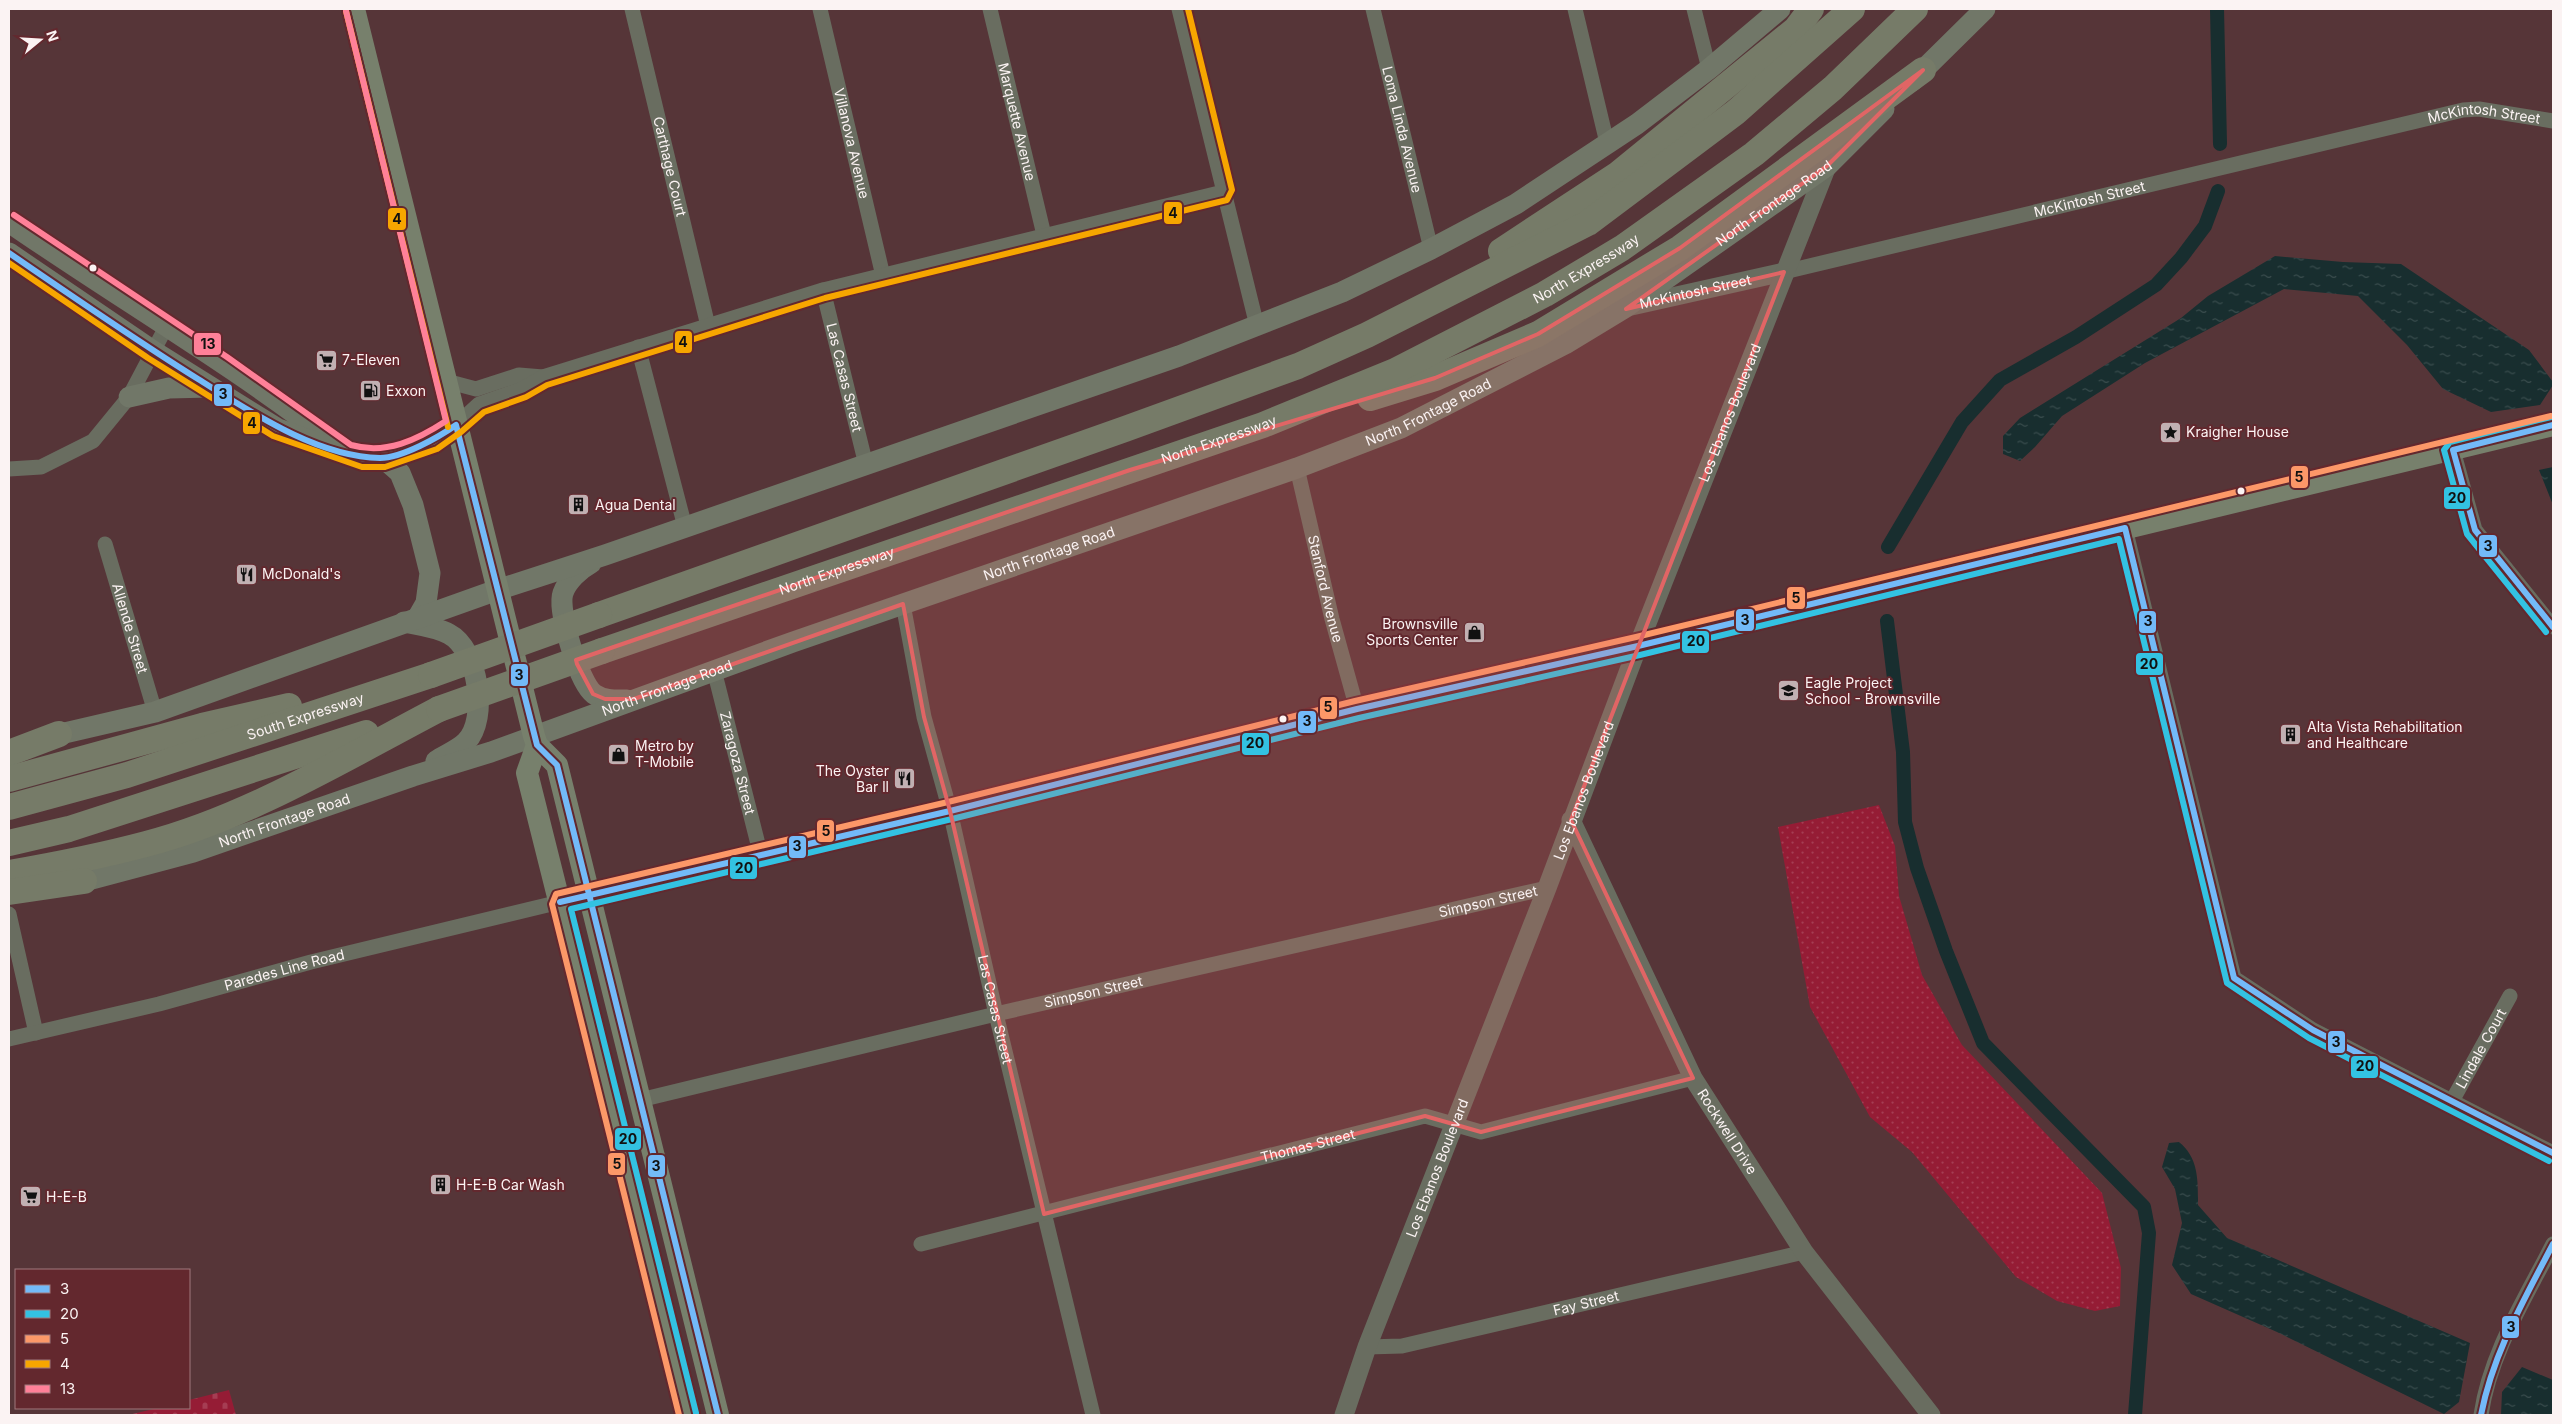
<svg xmlns="http://www.w3.org/2000/svg" width="2562" height="1424" font-family="Inter,sans-serif">
<defs>
<pattern id="grass-dots" width="8" height="8" patternUnits="userSpaceOnUse" patternTransform="scale(1.25)"><rect width="8" height="8" fill="#951c35"/><path d="M2 2h.1M6 6h.1" fill="none" stroke="#a53d53" stroke-width="1.8" stroke-linecap="round"/></pattern>
<pattern id="cemetery-stones" width="16" height="16" patternUnits="userSpaceOnUse" patternTransform="scale(1.25)"><rect width="16" height="16" fill="#951c35"/><path d="M2 7V4a2 2 0 0 1 4 0v3zM10 15v-3a2 2 0 0 1 4 0v3z" fill="#a53d53"/></pattern>
<pattern id="water-ripples" width="26" height="14" patternUnits="userSpaceOnUse" patternTransform="scale(1.25)"><rect width="26" height="14" fill="#182e2f"/><path d="M2 4q2-2 4 0t4 0M15 11q2-2 4 0t4 0" fill="none" stroke="#3a4d4e"/></pattern>
</defs>
<rect width="100%" height="100%" fill="#563538"/>
<path fill="url(#grass-dots)" d="M 1879,805 L 1895,846 L 1899,896 L 1922,975 L 1962,1045 L 2102,1193 L 2121,1268 L 2120,1306 L 2095,1311 L 2057,1301 L 2016,1277 L 1912,1152 L 1870,1117 L 1810,1007 L 1778,827 Z"/>
<path fill="url(#cemetery-stones)" d="M 229,1390 L 236,1415 L 128,1415 L 158,1408 L 189,1408 L 189,1400 Z"/>
<path fill="url(#water-ripples)" d="M 2275,256 L 2343,262 L 2401,264 L 2529,350 L 2553,382 L 2553,385 L 2540,405 L 2491,412 L 2443,389 L 2407,345 L 2358,296 L 2284,289 L 2145,363 L 2062,416 L 2035,447 L 2020,461 L 2003,454 L 2003,436 L 2020,418 L 2181,318 L 2208,296 Z
M 2553,467 L 2553,505 L 2539,470 Z
M 2179,1142 C 2199,1158 2198,1181 2198,1205 L 2227,1238 L 2470,1343 L 2459,1402 L 2444,1414 L 2277,1332 L 2191,1294 L 2172,1265 L 2182,1223 L 2175,1189 L 2162,1167 L 2169,1143 Z
M 2522,1367 L 2553,1380 L 2553,1415 L 2501,1415 L 2502,1392 Z"/>
<g fill="none" stroke-linecap="round" stroke-linejoin="round">
<path stroke="#182e2f" stroke-width="14" d="M 2217,9 L 2220,144
M 1888,547 L 1962,422 L 2000,380 L 2076,337 L 2156,285 L 2181,258 L 2205,226 L 2218,191
M 1887,621 L 1903,752 L 1905,822 L 1917,868 L 1946,951 L 1983,1043 L 2144,1207 L 2149,1233 L 2135,1415"/>
<g stroke="#696d60" stroke-width="15">
<path id="s1" d="M 632,9 L 708,326"/>
<path id="s2" d="M 820,9 L 883,276"/>
<path id="s3" d="M 990,9 L 1044,235"/>
<path d="M 1179,9 L 1257,326"/>
<path id="s4" d="M 1373,9 L 1431,249"/>
<path d="M 1575,9 L 1607,143"/>
<path d="M 1694,9 L 1709,69"/>
<path id="s5" d="M 1784,272 L 2463,110 L 2479,109 L 2553,121"/>
<path id="s6" d="M 823,290 L 866,465"/>
<path d="M 638,347 L 685,527"/>
<path d="M 446,381 L 476,389 L 519,375 L 543,377"/>
<path d="M 456,425 L 479,404 L 522,389 L 543,377 L 823,290 L 1223,192"/>
<path d="M 2453,450 L 2475,530 L 2553,627"/>
<path id="s7" d="M 1297,468 L 1332,619 L 1357,709"/>
<path d="M 9,469 L 41,467 L 93,441 L 129,397 L 166,327"/>
<path d="M 2125,528 L 2234,978 L 2313,1030 L 2553,1153"/>
<path id="s8" d="M 105,544 L 155,712"/>
<path id="s9" d="M 903,604 L 924,717 L 950,811 L 996,1014 L 1093,1415"/>
<path id="s10" d="M 714,670 L 761,856"/>
<path d="M 9,914 L 36,1033"/>
<path id="s11" d="M 9,1039 L 159,1004 L 311,962 L 589,895"/>
<path id="s12" d="M 640,1100 L 996,1014 L 1547,888"/>
<path id="s13" d="M 2452,1101 L 2510,996"/>
<path id="s14" d="M 921,1244 L 1425,1116 L 1481,1132 L 1693,1078"/>
<path id="s15" d="M 1367,1347 L 1402,1346 L 1804,1252"/>
<path d="M 2481,1415 C 2490,1353 2525,1299 2553,1244"/>
</g>
<g stroke="#696d60" stroke-width="19">
<path id="s16" d="M 1627,307 L 1784,272"/>
<path id="s17" d="M 1571,820 L 1693,1078 L 1804,1252 L 1931,1415"/>
<path id="s18" d="M 1344,1415 L 1367,1347 L 1547,888 L 1638,646 L 1827,166"/>
</g>
<g stroke="#717768" stroke-width="21">
<path d="M 1912,81 L 1985,9"/>
<path d="M 9,222 C 116,296 229,362 333,442"/>
<path d="M 9,253 L 153,351 L 278,429 L 354,456 L 383,458 L 433,441 L 456,425"/>
<path d="M 129,397 L 169,388 L 210,387"/>
<path d="M 383,458 L 400,473 L 413,505 L 430,573 L 426,603 L 418,617"/>
<path d="M 591,563 C 580,569 567,581 563,593 C 557,610 579,683 594,694 C 604,701 616,700 627,700"/>
<path d="M 404,622 C 419,625 436,627 449,634 C 478,649 489,719 466,742 C 458,750 445,755 436,761"/>
<path d="M 43,738 L 155,712 L 497,590 L 605,555 L 1179,356 L 1342,292 L 1431,249 L 1516,204 L 1637,124 L 1709,69 L 1780,9"/>
<path id="s19" d="M 69,885 L 193,852 L 413,776 L 491,752 L 793,642 L 1297,468 L 1401,428 L 1565,344 L 1626,307 L 1827,166 L 1884,109"/>
</g>
<path stroke="#77806c" stroke-width="22" d="M 354,9 L 534,736 L 537,745 L 557,765 L 718,1415
M 537,745 L 527,773 L 688,1415
M 589,895 L 950,811 L 1357,709 L 1638,646 L 2553,425"/>
<g stroke="#767b68" stroke-width="26">
<path d="M 1501,251 L 1618,174 L 1796,29 L 1811,9"/>
<path d="M 1370,398 L 1435,378 L 1538,334 L 1680,248 L 1923,70"/>
<path d="M 599,615 L 1125,429 L 1298,366 L 1367,335 L 1588,223 L 1736,112 L 1852,9"/>
<path id="s20" d="M 602,651 L 1263,425 L 1395,371 L 1545,294 L 1622,248 L 1754,154 L 1833,88 L 1915,9"/>
<path d="M 9,753 L 59,734"/>
<path d="M 9,779 L 202,726 L 289,706"/>
<path id="s21" d="M 9,807 L 127,775 L 431,675"/>
<path d="M 9,843 L 69,829 L 366,733"/>
<path d="M 9,873 C 55,865 101,856 146,844 C 247,818 347,757 439,709"/>
<path d="M 9,892 L 84,881"/>
</g>
<path stroke="#767b68" stroke-width="26" d="M 431,675 L 599,615
M 439,709 L 602,651"/>
<defs>
<path id="bus-1" d="M 9,253 C 72,296 134,339 198,379 C 251,412 317,457 380,458 C 402,458 439,437 456,425 L 537,745 L 557,765 L 718,1415
M 2453,450 L 2475,530 L 2553,627
M 2453,450 L 2553,425
M 560,902 L 950,811 L 1357,709 L 1638,646 L 2125,528 L 2234,978 L 2313,1030 L 2553,1153
M 2481,1415 C 2493,1353 2524,1300 2553,1244"/>
<path id="bus-2" d="M 2546,632 L 2467,534 L 2444,450 L 2450,442 L 2551,417
M 696,1413 L 571,909 L 952,819 L 1359,718 L 1640,655 L 2119,539 L 2227,983 L 2309,1038 L 2549,1161"/>
<path id="bus-3" d="M 679,1415 L 552,904 L 556,894 L 948,802 L 1355,701 L 1636,637 L 2551,416"/>
<path id="bus-4" d="M 346,11 L 448,427
M 9,263 L 148,358 L 273,436 L 362,467 L 385,467 L 437,449 L 461,432 L 484,412 L 526,397 L 547,385 L 825,298 L 1227,200 L 1232,190 L 1188,9"/>
<path id="bus-5" d="M 14,215 L 227,357 L 351,445 C 386,455 417,440 446,421 L 346,11"/>
</defs>
<use href="#bus-1" stroke="#63282e" stroke-width="10"/>
<use href="#bus-2" stroke="#63282e" stroke-width="10"/>
<use href="#bus-3" stroke="#63282e" stroke-width="10"/>
<use href="#bus-4" stroke="#63282e" stroke-width="10"/>
<use href="#bus-5" stroke="#63282e" stroke-width="10"/>
<use href="#bus-1" stroke="#73baf8" stroke-width="6"/>
<use href="#bus-2" stroke="#33c2e2" stroke-width="6"/>
<use href="#bus-3" stroke="#fc9868" stroke-width="6"/>
<use href="#bus-4" stroke="#f7a600" stroke-width="6"/>
<use href="#bus-5" stroke="#ff8098" stroke-width="6"/>
</g>
<path fill="#e16565" fill-opacity="0.2" stroke="#e16565" stroke-width="4" stroke-linejoin="round" d="M 1923,70 L 1827,166 L 1626,309 L 1784,272 L 1571,820 L 1693,1078 L 1481,1132 L 1425,1116 L 1044,1214 L 950,811 L 924,717 L 903,604 L 634,699 L 605,699 L 593,694 L 577,664 L 576,660 L 602,651 L 1130,470 L 1435,378 L 1538,334 L 1680,248 Z"/>
<defs>
<symbol id="supermarket-square" viewBox="-11 -11 22 22"><rect x="-9" y="-9" width="18" height="18" rx="4" fill="#c1b0b2" stroke="#63282e"/><path d="M-6-5.5h2.5l.6 2H6L4.5 2H-2.5L-4.4-4H-6ZM-1.5 3.2a1.3 1.3 0 1 0 .1 0ZM3 3.2a1.3 1.3 0 1 0 .1 0Z" fill="#111"/></symbol>
<symbol id="fuel-square" viewBox="-11 -11 22 22"><rect x="-9" y="-9" width="18" height="18" rx="4" fill="#c1b0b2" stroke="#63282e"/><path d="M-5.5-6h7V0h2V4h1.3V-2.5L3-4.5l.8-.8L6-3V5H2.5V1h-1V6h-7ZM-4.2-4.7v3.2H.2V-4.7Z" fill="#111"/></symbol>
<symbol id="sight-square" viewBox="-11 -11 22 22"><rect x="-9" y="-9" width="18" height="18" rx="4" fill="#c1b0b2" stroke="#63282e"/><path d="M0-6L1.8-2.2L6-1.7L2.9 1.2L3.7 5.4L0 3.3L-3.7 5.4L-2.9 1.2L-6-1.7L-1.8-2.2Z" fill="#111"/></symbol>
<symbol id="building-square" viewBox="-11 -11 22 22"><rect x="-9" y="-9" width="18" height="18" rx="4" fill="#c1b0b2" stroke="#63282e"/><path d="M-4-6H4V6H1V3H-1V6H-4ZM-2.5-4.3h1.7v1.8h-1.7ZM.8-4.3h1.7v1.8H.8ZM-2.5-1h1.7V.8h-1.7ZM.8-1h1.7V.8H.8Z" fill="#111"/></symbol>
<symbol id="restaurant-square" viewBox="-11 -11 22 22"><rect x="-9" y="-9" width="18" height="18" rx="4" fill="#c1b0b2" stroke="#63282e"/><path d="M-5-6h1v4h1v-4h1v4h1v-4h1v5L-1.5 .5V6h-2V.5L-5-1ZM5-6V6H3V1.5H1.5Q1.5-4 5-6Z" fill="#111"/></symbol>
<symbol id="shop-square" viewBox="-11 -11 22 22"><rect x="-9" y="-9" width="18" height="18" rx="4" fill="#c1b0b2" stroke="#63282e"/><path d="M-5-2.5h2.3a2.7 3.5 0 0 1 5.4 0H5L5.5 6h-11ZM-1.5-2.5h3a1.5 2.3 0 0 0-3 0Z" fill="#111"/></symbol>
<symbol id="school-square" viewBox="-11 -11 22 22"><rect x="-9" y="-9" width="18" height="18" rx="4" fill="#c1b0b2" stroke="#63282e"/><path d="M0-5L7-2L0 1L-7-2ZM-4 1L0 2.5L4 1V4Q0 6-4 4Z" fill="#111"/></symbol>
</defs>
<g fill-rule="evenodd">
<use href="#supermarket-square" x="314" y="348" width="25" height="25"/>
<use href="#fuel-square" x="358" y="378" width="25" height="25"/>
<use href="#sight-square" x="2158" y="420" width="25" height="25"/>
<use href="#building-square" x="566" y="492" width="25" height="25"/>
<use href="#restaurant-square" x="234" y="562" width="25" height="25"/>
<use href="#shop-square" x="1462" y="620" width="25" height="25"/>
<use href="#school-square" x="1776" y="678" width="25" height="25"/>
<use href="#building-square" x="2278" y="722" width="25" height="25"/>
<use href="#shop-square" x="606" y="742" width="25" height="25"/>
<use href="#restaurant-square" x="892" y="766" width="25" height="25"/>
<use href="#building-square" x="428" y="1172" width="25" height="25"/>
<use href="#supermarket-square" x="18" y="1184" width="25" height="25"/>
</g>
<g fill="#fbf3f3" stroke="#63282e" stroke-width="2">
<circle cx="93" cy="268" r="4.5"/>
<circle cx="2241" cy="491" r="4.5"/>
<circle cx="1283" cy="719" r="4.5"/>
</g>
<g text-anchor="middle" stroke-width="4" stroke-linejoin="round" paint-order="stroke">
<g font-size="14" fill="#fbf3f3" stroke="#63282e">
<text dy="5" stroke="none"><textPath href="#s5" startOffset="719">McKintosh Street</textPath></text>
<text dy="5" stroke="none"><textPath href="#s3" startOffset="116">Marquette Avenue</textPath></text>
<text dy="5" stroke="none"><textPath href="#s4" startOffset="124">Loma Linda Avenue</textPath></text>
<text dy="5" stroke="none"><textPath href="#s2" startOffset="138">Villanova Avenue</textPath></text>
<text dy="5" stroke="none"><textPath href="#s1" startOffset="162">Carthage Court</textPath></text>
<text dy="5" stroke="none"><textPath href="#s5" startOffset="314">McKintosh Street</textPath></text>
<text dy="5" stroke="none"><textPath href="#s19" startOffset="1845">North Frontage Road</textPath></text>
<text dy="5" stroke="none"><textPath href="#s20" startOffset="1058">North Expressway</textPath></text>
<text dy="5" stroke="none"><textPath href="#s16" startOffset="70">McKintosh Street</textPath></text>
<text dy="5" stroke="none"><textPath href="#s6" startOffset="90">Las Casas Street</textPath></text>
<text dy="5" stroke="none"><textPath href="#s19" startOffset="1440">North Frontage Road</textPath></text>
<text dy="5" stroke="none"><textPath href="#s18" startOffset="1074">Los Ebanos Boulevard</textPath></text>
<text dy="5" stroke="none"><textPath href="#s20" startOffset="652">North Expressway</textPath></text>
<text dy="5" stroke="none"><textPath href="#s19" startOffset="1035">North Frontage Road</textPath></text>
<text dy="5" stroke="none"><textPath href="#s20" startOffset="248">North Expressway</textPath></text>
<text dy="5" stroke="none"><textPath href="#s7" startOffset="124">Stanford Avenue</textPath></text>
<text dy="5" stroke="none"><textPath href="#s8" startOffset="88">Allende Street</textPath></text>
<text dy="5" stroke="none"><textPath href="#s19" startOffset="630">North Frontage Road</textPath></text>
<text dy="5" stroke="none"><textPath href="#s21" startOffset="310">South Expressway</textPath></text>
<text dy="5" stroke="none"><textPath href="#s10" startOffset="96">Zaragoza Street</textPath></text>
<text dy="5" stroke="none"><textPath href="#s18" startOffset="669">Los Ebanos Boulevard</textPath></text>
<text dy="5" stroke="none"><textPath href="#s19" startOffset="225">North Frontage Road</textPath></text>
<text dy="5" stroke="none"><textPath href="#s12" startOffset="871">Simpson Street</textPath></text>
<text dy="5" stroke="none"><textPath href="#s11" startOffset="284">Paredes Line Road</textPath></text>
<text dy="5" stroke="none"><textPath href="#s12" startOffset="466">Simpson Street</textPath></text>
<text dy="5" stroke="none"><textPath href="#s9" startOffset="416">Las Casas Street</textPath></text>
<text dy="5" stroke="none"><textPath href="#s13" startOffset="60">Lindale Court</textPath></text>
<text dy="5" stroke="none"><textPath href="#s17" startOffset="349">Rockwell Drive</textPath></text>
<text dy="5" stroke="none"><textPath href="#s14" startOffset="399">Thomas Street</textPath></text>
<text dy="5" stroke="none"><textPath href="#s18" startOffset="264">Los Ebanos Boulevard</textPath></text>
<text dy="5" stroke="none"><textPath href="#s15" startOffset="224">Fay Street</textPath></text>
</g>
<g font-size="14" fill="#fbf3f3" stroke="#63282e" text-anchor="start">
<text x="342" y="365">7-Eleven</text>
<text x="386" y="396">Exxon</text>
<text x="2186" y="437">Kraigher House</text>
<text x="595" y="510">Agua Dental</text>
<text x="262" y="579">McDonald's</text>
<text x="1458" y="629" text-anchor="end">Brownsville<tspan x="1458" dy="16">Sports Center</tspan></text>
<text x="1805" y="688">Eagle Project<tspan x="1805" dy="16">School - Brownsville</tspan></text>
<text x="2307" y="732">Alta Vista Rehabilitation<tspan x="2307" dy="16">and Healthcare</tspan></text>
<text x="635" y="751">Metro by<tspan x="635" dy="16">T-Mobile</tspan></text>
<text x="889" y="776" text-anchor="end">The Oyster<tspan x="889" dy="16">Bar ll</tspan></text>
<text x="456" y="1190">H-E-B Car Wash</text>
<text x="46" y="1202">H-E-B</text>
</g>
</g>
<g stroke="#63282e" stroke-width="2">
<rect x="1163" y="201" width="20" height="24" rx="5" fill="#f7a600"/>
<rect x="387" y="207" width="20" height="24" rx="5" fill="#f7a600"/>
<rect x="674" y="330" width="19" height="24" rx="5" fill="#f7a600"/>
<rect x="193" y="332" width="29" height="24" rx="5" fill="#ff8098"/>
<rect x="213" y="383" width="20" height="24" rx="5" fill="#73baf8"/>
<rect x="242" y="411" width="19" height="24" rx="5" fill="#f7a600"/>
<rect x="2290" y="465" width="19" height="24" rx="5" fill="#fc9868"/>
<rect x="2443" y="486" width="28" height="24" rx="5" fill="#33c2e2"/>
<rect x="2478" y="534" width="20" height="24" rx="5" fill="#73baf8"/>
<rect x="1786" y="586" width="20" height="24" rx="5" fill="#fc9868"/>
<rect x="1735" y="608" width="20" height="24" rx="5" fill="#73baf8"/>
<rect x="2138" y="610" width="19" height="24" rx="5" fill="#73baf8"/>
<rect x="1681" y="630" width="29" height="24" rx="5" fill="#33c2e2"/>
<rect x="2135" y="652" width="29" height="24" rx="5" fill="#33c2e2"/>
<rect x="510" y="663" width="19" height="24" rx="5" fill="#73baf8"/>
<rect x="1319" y="696" width="19" height="24" rx="5" fill="#fc9868"/>
<rect x="1297" y="710" width="20" height="24" rx="5" fill="#73baf8"/>
<rect x="1241" y="732" width="29" height="24" rx="5" fill="#33c2e2"/>
<rect x="816" y="819" width="19" height="24" rx="5" fill="#fc9868"/>
<rect x="788" y="835" width="19" height="24" rx="5" fill="#73baf8"/>
<rect x="729" y="856" width="29" height="24" rx="5" fill="#33c2e2"/>
<rect x="2327" y="1030" width="19" height="24" rx="5" fill="#73baf8"/>
<rect x="2350" y="1055" width="29" height="24" rx="5" fill="#33c2e2"/>
<rect x="614" y="1127" width="28" height="24" rx="5" fill="#33c2e2"/>
<rect x="607" y="1152" width="19" height="24" rx="5" fill="#fc9868"/>
<rect x="647" y="1154" width="19" height="24" rx="5" fill="#73baf8"/>
<rect x="2501" y="1315" width="19" height="24" rx="5" fill="#73baf8"/>
</g>
<g font-size="14" text-anchor="middle" font-weight="bold" fill="#111">
<text x="1173" y="218">4</text>
<text x="397" y="224">4</text>
<text x="683" y="347">4</text>
<text x="208" y="349">13</text>
<text x="223" y="399">3</text>
<text x="252" y="428">4</text>
<text x="2299" y="482">5</text>
<text x="2457" y="503">20</text>
<text x="2488" y="551">3</text>
<text x="1796" y="603">5</text>
<text x="1745" y="625">3</text>
<text x="2148" y="626">3</text>
<text x="1696" y="646">20</text>
<text x="2149" y="669">20</text>
<text x="519" y="680">3</text>
<text x="1328" y="712">5</text>
<text x="1307" y="726">3</text>
<text x="1255" y="748">20</text>
<text x="826" y="836">5</text>
<text x="797" y="851">3</text>
<text x="744" y="873">20</text>
<text x="2336" y="1047">3</text>
<text x="2365" y="1071">20</text>
<text x="628" y="1144">20</text>
<text x="617" y="1169">5</text>
<text x="656" y="1171">3</text>
<text x="2511" y="1332">3</text>
</g>
<rect width="2562" height="1424" fill="none" stroke="#fbf3f3" stroke-width="20"/>
<rect x="15" y="1269" width="175" height="140" fill="#63282e" stroke="#a0797d"/>
<rect x="25" y="1285" width="25" height="8" fill="#73baf8" stroke="#a0797d"/>
<text x="60" y="1294" font-size="15" fill="#fbf3f3">3</text>
<rect x="25" y="1310" width="25" height="8" fill="#33c2e2" stroke="#a0797d"/>
<text x="60" y="1319" font-size="15" fill="#fbf3f3">20</text>
<rect x="25" y="1335" width="25" height="8" fill="#fc9868" stroke="#a0797d"/>
<text x="60" y="1344" font-size="15" fill="#fbf3f3">5</text>
<rect x="25" y="1360" width="25" height="8" fill="#f7a600" stroke="#a0797d"/>
<text x="60" y="1369" font-size="15" fill="#fbf3f3">4</text>
<rect x="25" y="1385" width="25" height="8" fill="#ff8098" stroke="#a0797d"/>
<text x="60" y="1394" font-size="15" fill="#fbf3f3">13</text>
<g transform="translate(40 40) rotate(72)" stroke="#63282e" stroke-width="4" paint-order="stroke">
<path d="M0-4L9 19L0 12L-9 19Z" fill="#fbf3f3"/>
<text y="-8" font-size="14" font-weight="bold" text-anchor="middle" fill="#fbf3f3">N</text>
</g>
</svg>
